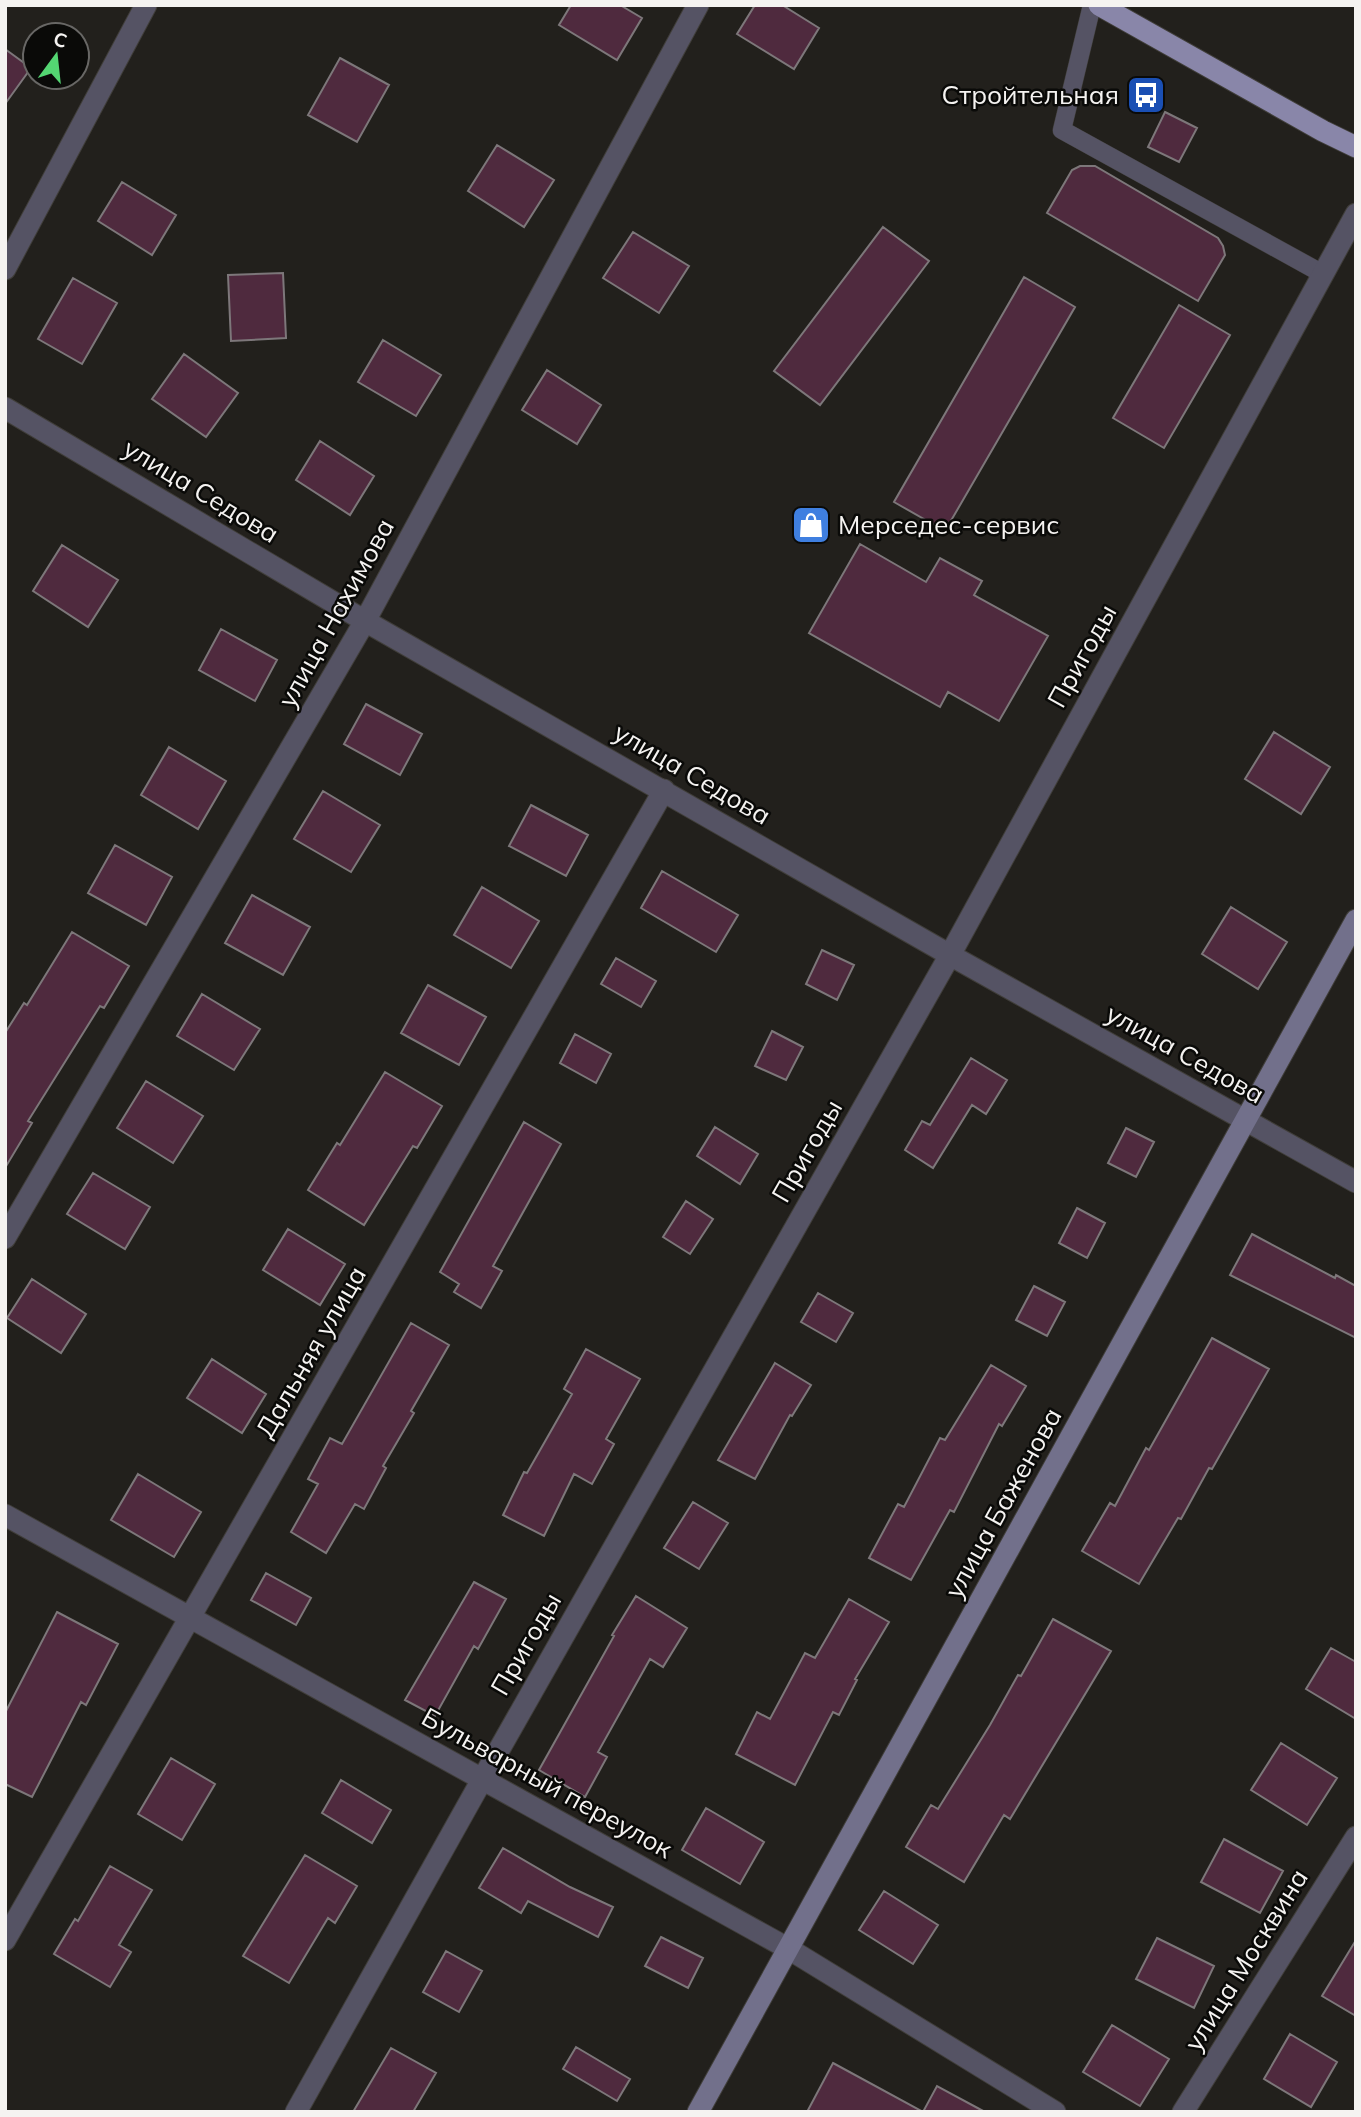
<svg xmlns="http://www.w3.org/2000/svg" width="1361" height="2117" font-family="Mulish,sans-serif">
<rect width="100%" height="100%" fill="#22201c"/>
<path fill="#4f2a3e" stroke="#7d777a" stroke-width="2" d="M 571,5 L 620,5 L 642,18 L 617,60 L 559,25 Z
M 755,5 L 782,5 L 819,28 L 794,69 L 737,34 Z
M 5,49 L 31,68 L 5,104 Z
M 340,58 L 389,85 L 357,142 L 308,115 Z
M 1165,112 L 1197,128 L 1179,162 L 1148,147 Z
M 497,145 L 554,180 L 524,227 L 468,191 Z
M 1080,166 L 1095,166 L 1218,238 L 1223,246 L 1225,255 L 1198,301 L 1047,213 L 1072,170 Z
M 122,182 L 176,215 L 152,255 L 98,221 Z
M 883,227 L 929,261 L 820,405 L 774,371 Z
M 633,232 L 689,266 L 659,313 L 603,278 Z
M 283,273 L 286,338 L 231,341 L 228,275 Z
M 1024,277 L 1075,307 L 945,531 L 894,502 Z
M 73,278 L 117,303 L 82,364 L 38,339 Z
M 1179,305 L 1230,335 L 1164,448 L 1113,418 Z
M 383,340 L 441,375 L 416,416 L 358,382 Z
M 184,354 L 238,393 L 206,437 L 152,399 Z
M 547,370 L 601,405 L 577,444 L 522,410 Z
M 320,441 L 374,476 L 350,515 L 296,480 Z
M 860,544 L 926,582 L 940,558 L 982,581 L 974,595 L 1048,636 L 999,721 L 948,692 L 940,707 L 809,633 Z
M 62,545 L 118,580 L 88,627 L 33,591 Z
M 221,629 L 277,660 L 255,701 L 199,670 Z
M 366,704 L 422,734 L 400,775 L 344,744 Z
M 1274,732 L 1330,767 L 1301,814 L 1245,779 Z
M 169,747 L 226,781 L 198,829 L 141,795 Z
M 323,791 L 380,825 L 351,872 L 294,839 Z
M 531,805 L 588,835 L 566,876 L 509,846 Z
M 115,845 L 172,877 L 146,925 L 88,893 Z
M 662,871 L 738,915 L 716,952 L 641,908 Z
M 482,887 L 539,921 L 511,968 L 454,935 Z
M 252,895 L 310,927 L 283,975 L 225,943 Z
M 1231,907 L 1287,942 L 1258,989 L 1202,954 Z
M 72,932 L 129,966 L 104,1008 L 100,1006 L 28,1121 L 32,1123 L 5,1168 L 5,1033 L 24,1003 L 27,1005 Z
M 822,950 L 854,965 L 837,1000 L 806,984 Z
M 616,958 L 656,981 L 641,1007 L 601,984 Z
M 428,985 L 486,1017 L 459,1065 L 401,1033 Z
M 202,994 L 260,1029 L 234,1070 L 177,1036 Z
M 772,1031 L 803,1047 L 786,1080 L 755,1066 Z
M 575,1034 L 611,1054 L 596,1083 L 560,1063 Z
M 971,1058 L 1007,1080 L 986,1114 L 972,1105 L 933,1168 L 905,1150 L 922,1121 L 930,1125 Z
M 385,1072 L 442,1106 L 417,1148 L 413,1146 L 364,1225 L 308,1190 L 337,1143 L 340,1145 Z
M 146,1081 L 203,1116 L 173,1163 L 117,1128 Z
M 524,1122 L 561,1144 L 493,1266 L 502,1271 L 481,1308 L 454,1292 L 459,1284 L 440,1272 Z
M 715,1127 L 758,1154 L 740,1184 L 697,1156 Z
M 1126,1128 L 1154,1142 L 1136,1177 L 1108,1163 Z
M 93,1173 L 150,1207 L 125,1249 L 67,1214 Z
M 686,1201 L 713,1219 L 690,1254 L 663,1237 Z
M 1077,1208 L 1105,1223 L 1087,1258 L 1059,1243 Z
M 288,1229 L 345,1264 L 320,1305 L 263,1270 Z
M 1252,1234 L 1335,1278 L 1336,1275 L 1356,1286 L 1356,1338 L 1230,1275 Z
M 32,1279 L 86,1314 L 61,1353 L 7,1318 Z
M 1034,1286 L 1065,1302 L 1047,1336 L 1016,1320 Z
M 818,1293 L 853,1313 L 836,1342 L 801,1322 Z
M 411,1323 L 449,1345 L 411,1411 L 414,1413 L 383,1466 L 386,1468 L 364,1509 L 355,1504 L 326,1553 L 291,1532 L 318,1484 L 308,1479 L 330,1438 L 342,1444 Z
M 1212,1338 L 1269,1369 L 1212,1469 L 1209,1468 L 1181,1519 L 1178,1518 L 1139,1584 L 1082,1551 L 1110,1503 L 1115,1506 L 1146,1448 L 1149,1450 Z
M 586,1349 L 640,1379 L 606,1439 L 614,1444 L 592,1484 L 574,1474 L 544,1536 L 503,1515 L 524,1472 L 527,1473 L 572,1394 L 564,1389 Z
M 212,1359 L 266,1394 L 242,1433 L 187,1398 Z
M 775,1363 L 811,1385 L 792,1416 L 790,1415 L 755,1479 L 718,1460 Z
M 991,1365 L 1026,1386 L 1002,1426 L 999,1424 L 954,1512 L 950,1510 L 911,1580 L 869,1558 L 898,1504 L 904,1507 L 940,1438 L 945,1440 Z
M 138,1474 L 201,1512 L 174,1557 L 111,1520 Z
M 693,1502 L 728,1523 L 699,1569 L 664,1548 Z
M 266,1573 L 311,1598 L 296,1625 L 251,1600 Z
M 474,1582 L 506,1599 L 478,1649 L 474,1646 L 435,1716 L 405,1700 Z
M 636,1596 L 687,1628 L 663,1667 L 650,1659 L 598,1752 L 607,1757 L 585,1797 L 539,1770 L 614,1636 L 612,1635 Z
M 849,1599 L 889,1622 L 855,1679 L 857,1680 L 839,1715 L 833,1712 L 795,1785 L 736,1754 L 757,1712 L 770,1719 L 805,1653 L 815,1658 Z
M 57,1612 L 118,1644 L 86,1705 L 81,1702 L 32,1797 L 5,1784 L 5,1713 Z
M 1053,1619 L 1111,1651 L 1010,1819 L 1004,1815 L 964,1882 L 906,1847 L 931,1805 L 938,1809 L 990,1725 L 1018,1675 L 1021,1676 Z
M 1331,1648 L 1356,1662 L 1356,1719 L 1306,1689 Z
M 1281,1743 L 1337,1778 L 1307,1825 L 1251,1790 Z
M 171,1758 L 215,1784 L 182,1840 L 138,1814 Z
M 341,1780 L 391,1810 L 372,1843 L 322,1813 Z
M 706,1808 L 764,1842 L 740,1884 L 682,1850 Z
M 1224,1839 L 1283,1871 L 1260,1913 L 1201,1882 Z
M 503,1848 L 570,1887 L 613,1907 L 598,1937 L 528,1901 L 521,1913 L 479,1888 Z
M 305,1855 L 357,1886 L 335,1923 L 328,1918 L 289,1983 L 243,1956 Z
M 110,1866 L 152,1890 L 119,1945 L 131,1952 L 110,1987 L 54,1954 L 75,1919 L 78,1921 Z
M 884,1891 L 938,1925 L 913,1964 L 859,1930 Z
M 661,1937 L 703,1958 L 688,1988 L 645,1966 Z
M 1157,1938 L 1214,1966 L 1194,2008 L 1136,1979 Z
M 1356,1940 L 1356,2016 L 1322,1996 Z
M 446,1951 L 482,1971 L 459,2012 L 423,1992 Z
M 1112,2025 L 1169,2059 L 1140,2106 L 1083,2072 Z
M 1290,2034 L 1337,2062 L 1311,2107 L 1264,2079 Z
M 576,2047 L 630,2079 L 617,2101 L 563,2069 Z
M 391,2048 L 436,2073 L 413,2112 L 353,2112 Z
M 833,2063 L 923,2112 L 937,2086 L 985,2112 L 807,2112 Z"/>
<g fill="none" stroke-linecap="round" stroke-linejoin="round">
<defs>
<path id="lane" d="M 1092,5 L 1062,130 L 1323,274"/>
<path id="street" d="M 5,269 L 146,5
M 5,408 L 365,621 L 950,955 L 1356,1182
M 5,1238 L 365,621 L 698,5
M 5,1515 L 789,1949 L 1055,2112
M 5,1940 L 664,790
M 296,2112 L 483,1778 L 950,955 L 1356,214
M 1183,2112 L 1356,1837"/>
<path id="secondary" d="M 698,2112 L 1356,920"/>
<path id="primary" d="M 1099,5 L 1323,131 L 1356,147"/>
</defs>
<use href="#lane" stroke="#403e3a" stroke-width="19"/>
<use href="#street" stroke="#403e3a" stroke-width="23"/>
<use href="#secondary" stroke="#403e3a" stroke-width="23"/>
<use href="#primary" stroke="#403e3a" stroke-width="23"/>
<use href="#lane" stroke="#555364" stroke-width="18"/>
<use href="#street" stroke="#555364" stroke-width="21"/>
<use href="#secondary" stroke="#72708b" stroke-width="21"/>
<use href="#primary" stroke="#8986a9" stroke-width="21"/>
</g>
<defs>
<symbol id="bus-square" viewBox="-11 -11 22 22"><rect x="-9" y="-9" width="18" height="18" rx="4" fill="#1a4fb4" stroke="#0a0a08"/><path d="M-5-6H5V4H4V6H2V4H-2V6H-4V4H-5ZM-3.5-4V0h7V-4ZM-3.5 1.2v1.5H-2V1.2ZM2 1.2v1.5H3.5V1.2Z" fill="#fff"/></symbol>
<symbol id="shop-square" viewBox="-11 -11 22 22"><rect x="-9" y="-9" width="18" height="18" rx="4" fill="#3f7fe0" stroke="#0a0a08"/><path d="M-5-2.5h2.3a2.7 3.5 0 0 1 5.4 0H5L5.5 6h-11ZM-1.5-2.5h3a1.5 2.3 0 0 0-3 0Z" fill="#fff"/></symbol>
</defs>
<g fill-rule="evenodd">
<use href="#bus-square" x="1124" y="73" width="44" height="44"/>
<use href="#shop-square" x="789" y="503" width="44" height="44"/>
</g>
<g text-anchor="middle" stroke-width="5" stroke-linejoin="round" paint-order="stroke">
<g font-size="26" fill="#f5f3f1" stroke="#0a0a08" text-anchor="end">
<text x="1119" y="104">Стройтельная</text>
<text x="838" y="534" text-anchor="start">Мерседес-сервис</text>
</g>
<g font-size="26" fill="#f5f3f1" stroke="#0a0a08">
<text transform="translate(201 491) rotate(31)" y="9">улица Седова</text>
<text transform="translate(336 613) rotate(-61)" y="9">улица Нахимова</text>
<text transform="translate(1082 656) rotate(-61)" y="9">Пригоды</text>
<text transform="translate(692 774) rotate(30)" y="9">улица Седова</text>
<text transform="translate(1185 1054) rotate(29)" y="9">улица Седова</text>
<text transform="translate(807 1151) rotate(-60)" y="9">Пригоды</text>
<text transform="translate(311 1352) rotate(-60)" y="9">Дальняя улица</text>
<text transform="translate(1003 1503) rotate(-61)" y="9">улица Баженова</text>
<text transform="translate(526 1644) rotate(-60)" y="9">Пригоды</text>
<text transform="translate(547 1783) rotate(29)" y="9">Бульварный переулок</text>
<text transform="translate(1246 1960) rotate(-58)" y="9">улица Москвина</text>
</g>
</g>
<rect width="1361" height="2117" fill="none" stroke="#f5f3f1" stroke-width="14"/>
<g transform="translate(56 56) rotate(15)"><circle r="33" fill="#0a0a08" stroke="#686765" stroke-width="2"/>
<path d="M0-5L12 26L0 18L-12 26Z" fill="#54d672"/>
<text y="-10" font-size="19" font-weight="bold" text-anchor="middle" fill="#f5f3f1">С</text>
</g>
</svg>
